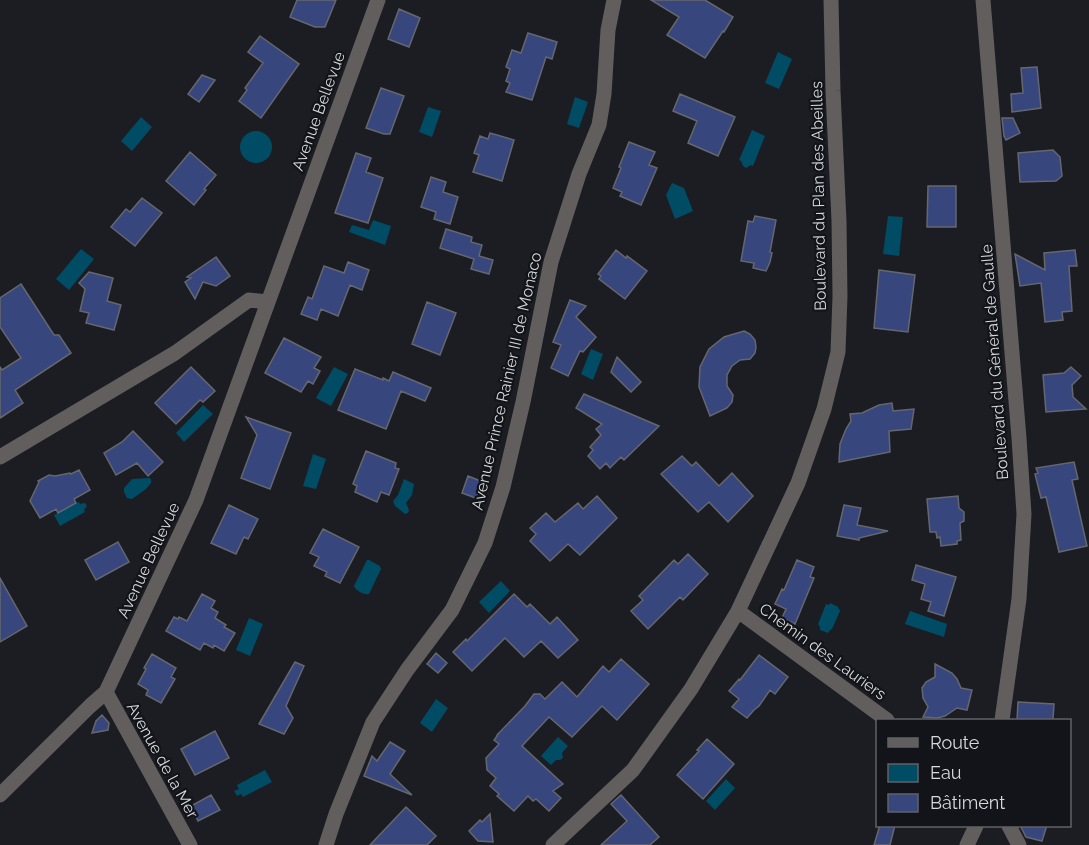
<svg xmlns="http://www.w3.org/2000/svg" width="1089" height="845" font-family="Raleway,sans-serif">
<rect width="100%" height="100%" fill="#1b1d22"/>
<path fill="#014c65" d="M 778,52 L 792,59 L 779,89 L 765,83 Z
M 575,97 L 588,102 L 579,128 L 567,124 Z
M 428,107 L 441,111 L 432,137 L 419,132 Z
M 141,117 L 152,127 L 132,151 L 121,141 Z
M 752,130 L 765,136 L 753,166 L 751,165 L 746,168 L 743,166 L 741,161 L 739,160 Z
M240 147a16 16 0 1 1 32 0a16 16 0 1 1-32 0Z
M 672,183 L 684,188 L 693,211 L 675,219 L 666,195 Z
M 888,216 L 903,217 L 899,256 L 883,254 Z
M 373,220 L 391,226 L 385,245 L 349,232 L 352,225 L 369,230 Z
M 81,249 L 94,259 L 69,290 L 56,279 Z
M 591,349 L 603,354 L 593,380 L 581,374 Z
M 334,367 L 348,374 L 331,406 L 316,398 Z
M 203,405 L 213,414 L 184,442 L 176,433 Z
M 313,454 L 326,459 L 316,489 L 303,486 Z
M 149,478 L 151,479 L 151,483 L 146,489 L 132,499 L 127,498 L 124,492 L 124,488 L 132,479 Z
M 404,479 L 414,484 L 412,495 L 406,503 L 409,510 L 408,513 L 405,514 L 395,506 L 393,501 L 398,495 Z
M 79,502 L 80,504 L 85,503 L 87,506 L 84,510 L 85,512 L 60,526 L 54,515 Z
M 367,560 L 369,560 L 380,566 L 381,569 L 369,594 C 364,595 356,591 354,586 Z
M 501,581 L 510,591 L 489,613 L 479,602 Z
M 830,603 L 838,607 L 840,611 L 832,629 L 830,630 L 828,633 L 820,630 L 820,627 L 818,624 L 826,604 L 829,605 Z
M 910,611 L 947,624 L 944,637 L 905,624 Z
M 249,618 L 263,624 L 250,656 L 236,650 Z
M 436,699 L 448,708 L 432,732 L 420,723 Z
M 558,737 L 568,746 L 562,753 L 563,758 L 560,760 L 556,760 L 551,765 L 541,756 Z
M 265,770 L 272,782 L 243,797 L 241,794 L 237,796 L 234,791 L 239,789 L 237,785 Z
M 726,779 L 735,788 L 715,810 L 706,801 Z"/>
<path fill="#37467d" stroke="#65676e" stroke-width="1.5" d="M 297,0 L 336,0 L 325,27 L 315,27 L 290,17 Z
M 651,0 L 705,0 L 733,17 L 724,32 L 723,31 L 705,58 L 667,35 L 679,17 Z
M 399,9 L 420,18 L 409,47 L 388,39 Z
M 528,33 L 557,42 L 552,59 L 546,57 L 532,100 L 506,92 L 510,83 L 506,81 L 510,69 L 506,67 L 512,50 L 521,53 Z
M 260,36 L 299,64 L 261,118 L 239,101 L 247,90 L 245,88 L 263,63 L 248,52 Z
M 1037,67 L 1041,108 L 1012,112 L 1011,94 L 1023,93 L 1021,68 Z
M 202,75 L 215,80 L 199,102 L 188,94 Z
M 381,88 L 404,96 L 390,134 L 384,134 L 366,128 Z
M 680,94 L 735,117 L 718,156 L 688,143 L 697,121 L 673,111 Z
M 1002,118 L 1013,118 L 1020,133 L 1006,140 L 1004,136 Z
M 490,133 L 514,140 L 502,181 L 473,172 L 479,155 L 474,153 L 480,136 L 488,139 Z
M 629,142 L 655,152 L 649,165 L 657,168 L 641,205 L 620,196 L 622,192 L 613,188 L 621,168 L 619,167 Z
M 1053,150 L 1060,157 L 1062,176 L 1056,181 L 1020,182 L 1018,153 Z
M 190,152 L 216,175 L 204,189 L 206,190 L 194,205 L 166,181 Z
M 356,153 L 371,158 L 366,172 L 383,178 L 368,223 L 335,213 Z
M 431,177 L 446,182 L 443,192 L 458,197 L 450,224 L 434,219 L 436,212 L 421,207 Z
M 928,186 L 956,186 L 956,227 L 927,227 Z
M 142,198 L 162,213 L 135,246 L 111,227 L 126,209 L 130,212 Z
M 755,216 L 776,220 L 770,252 L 772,253 L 770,262 L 766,271 L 753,268 L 754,263 L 741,261 L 748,221 L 753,222 Z
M 446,229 L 472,237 L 471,242 L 482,245 L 479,256 L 493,260 L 489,274 L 471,269 L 474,259 L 440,248 Z
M 616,250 L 626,258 L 627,256 L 647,271 L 625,299 L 599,279 L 601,276 L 598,274 Z
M 1075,250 L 1077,266 L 1069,266 L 1072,311 L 1062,312 L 1063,320 L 1045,322 L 1041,283 L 1020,286 L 1015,254 L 1045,270 L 1044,253 Z
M 216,257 L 230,276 L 216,286 L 203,282 L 195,299 L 185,282 L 191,278 L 187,277 Z
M 348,262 L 369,270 L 362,290 L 350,285 L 338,316 L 321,309 L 317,320 L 301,314 L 308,297 L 312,299 L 324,266 L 344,273 Z
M 879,270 L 915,275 L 908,332 L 874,328 Z
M 89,272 L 113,278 L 107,301 L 121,305 L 114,330 L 86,323 L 89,313 L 80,311 L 85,289 L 79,283 Z
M 21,284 L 54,335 L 59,335 L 71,353 L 15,390 L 23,403 L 0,418 L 0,367 L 2,370 L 21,358 L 0,327 L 0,298 Z
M 570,300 L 586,306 L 576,317 L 596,337 L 583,352 L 580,351 L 568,376 L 551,368 L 561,345 L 553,342 Z
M 427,302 L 456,313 L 440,355 L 412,344 Z
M 744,331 L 750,334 L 755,340 L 756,347 L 755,353 L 750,359 L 740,360 L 732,366 L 727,375 L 727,386 L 733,395 L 732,402 L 727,408 L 710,416 L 699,387 L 700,367 L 709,349 L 724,337 Z
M 284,338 L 321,357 L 314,368 L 320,371 L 313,384 L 308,381 L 301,392 L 265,373 Z
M 617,357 L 641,382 L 631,392 L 611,372 Z
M 191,367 L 215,391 L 203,402 L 200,400 L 176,424 L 155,403 Z
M 1071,367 L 1081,376 L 1072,385 L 1073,397 L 1086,409 L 1046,412 L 1043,375 L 1064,373 Z
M 355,369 L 383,380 L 383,378 L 389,381 L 393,372 L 431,388 L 425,401 L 401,391 L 386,429 L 338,410 Z
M 584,394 L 659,426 L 624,460 L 621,457 L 610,468 L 606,463 L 600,469 L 588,456 L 593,450 L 590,447 L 601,435 L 596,429 L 602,424 L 576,408 Z
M 892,403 L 893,411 L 914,409 L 911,429 L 889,431 L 890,452 L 839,462 L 840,444 L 846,429 L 851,421 L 850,414 L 862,413 L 879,405 Z
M 246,417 L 291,433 L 270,489 L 241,478 L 257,435 Z
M 133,431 L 163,462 L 148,476 L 137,463 L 116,475 L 104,453 L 122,442 Z
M 366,451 L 396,463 L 395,468 L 399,469 L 389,495 L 381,492 L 377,502 L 355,492 L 357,486 L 353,484 Z
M 682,456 L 692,466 L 696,462 L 719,486 L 732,473 L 753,496 L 728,522 L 709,502 L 698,512 L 661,474 Z
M 1074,462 L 1078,479 L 1072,480 L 1087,546 L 1059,552 L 1046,497 L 1041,498 L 1035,474 L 1038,473 L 1036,468 Z
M 79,470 L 90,490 L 74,499 L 76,503 L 58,513 L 56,509 L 40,518 L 30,501 L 39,482 L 38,481 L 49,475 L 55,476 L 70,473 L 71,474 Z
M 468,476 L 488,484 L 481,500 L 462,493 Z
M 597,496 L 617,518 L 580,555 L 568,544 L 550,561 L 530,541 L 536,534 L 530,528 L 546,513 L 555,522 L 578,503 L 583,509 Z
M 958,496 L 959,508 L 964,512 L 964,521 L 960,523 L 961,540 L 957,541 L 957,544 L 941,546 L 940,537 L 937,538 L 936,532 L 930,532 L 927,499 Z
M 229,505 L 258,519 L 248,539 L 244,537 L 236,554 L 211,543 Z
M 844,505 L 861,508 L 857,525 L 888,531 L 859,538 L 859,540 L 837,536 Z
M 323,529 L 359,547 L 340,583 L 325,576 L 327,572 L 314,566 L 319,557 L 310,553 Z
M 118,542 L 129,562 L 96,580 L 85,560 Z
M 688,554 L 708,574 L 683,600 L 680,597 L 648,629 L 631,611 L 643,600 L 639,596 L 674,560 L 678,564 Z
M 797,560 L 814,567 L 810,577 L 814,578 L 795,624 L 782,618 L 786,609 L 775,604 L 782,589 L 784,590 Z
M 916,565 L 956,577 L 944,616 L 928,611 L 931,602 L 921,599 L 925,584 L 912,580 Z
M 0,578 L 27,626 L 0,642 Z
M 202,594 L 215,601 L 211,608 L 218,612 L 215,618 L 226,625 L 224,627 L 235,633 L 224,651 L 214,645 L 213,648 L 204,643 L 200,650 L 166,631 L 174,617 L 178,619 L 179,617 L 187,621 Z
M 514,594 L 527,607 L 530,604 L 550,624 L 557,617 L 578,640 L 558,658 L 541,641 L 524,657 L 505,638 L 472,671 L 453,652 L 466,639 L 467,641 Z
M 436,653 L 447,663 L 438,673 L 427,664 Z
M 152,654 L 176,668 L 171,677 L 175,679 L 161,703 L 146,695 L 148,690 L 138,684 L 146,669 L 144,668 Z
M 759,655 L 788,677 L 775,694 L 770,690 L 759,706 L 754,710 L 747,718 L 732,707 L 739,699 L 729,691 L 739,679 L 740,680 Z
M 621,659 L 649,684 L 617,720 L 602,706 L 572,737 L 549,717 L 522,746 L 563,784 L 553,791 L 561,798 L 549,811 L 536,799 L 533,801 L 528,796 L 514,811 L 497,796 L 499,794 L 490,786 L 496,778 L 487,770 L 486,758 L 499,744 L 494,740 L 497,736 L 497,735 L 525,706 L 534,694 L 540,694 L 545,699 L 562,682 L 577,697 L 603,666 L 609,672 Z
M 295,662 L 304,666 L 286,706 L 293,718 L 284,734 L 259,724 Z
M 935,664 L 952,673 L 957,679 L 961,688 L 972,690 L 967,710 L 957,708 L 945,716 L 937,718 L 923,717 L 928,707 L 923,698 L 922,688 L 926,682 L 935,677 Z
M 1018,702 L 1054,704 L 1053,720 L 1017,720 Z
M 102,715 L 109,723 L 108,730 L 92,733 L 96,721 Z
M 215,731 L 229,758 L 195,775 L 181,749 Z
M 707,739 L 734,764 L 703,799 L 677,775 L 699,751 L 697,750 Z
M 390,742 L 405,751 L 390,774 L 412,795 L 364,776 L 372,756 L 377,761 Z
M 211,795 L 220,810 L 198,821 L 191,806 Z
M 621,795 L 659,837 L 650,845 L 601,845 L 627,821 L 611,804 Z
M 406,807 L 436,836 L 427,845 L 370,845 Z
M 490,814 L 493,842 L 478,841 L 469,831 L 480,820 L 482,822 Z
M 880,825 L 895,825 L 890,845 L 874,845 Z
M 1020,825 L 1047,825 L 1042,841 L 1026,837 Z"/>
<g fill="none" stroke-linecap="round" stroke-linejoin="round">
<path stroke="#615e5d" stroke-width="15" d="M 983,0 L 1019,438 L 1024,514 L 1019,599 L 1002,720
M 0,457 L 175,353 L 249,300 L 268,302
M 738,611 L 887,720
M 106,692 L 190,845
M 0,795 L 90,706 L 106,692 L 196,500 L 378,0
M 1009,826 L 1019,845
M 326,845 L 336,814 L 373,722 L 407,670 L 452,610 L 485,543 L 503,487 L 523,402 L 551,262 L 579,174 L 599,125 L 604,94 L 608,30 L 614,0
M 553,845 L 633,770 L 691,689 L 738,611 L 798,483 L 824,409 L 838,352 L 840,296 L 839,221 L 833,91 L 831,0
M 967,845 L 976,826"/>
</g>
<g text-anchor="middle" stroke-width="4.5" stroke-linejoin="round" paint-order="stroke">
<g font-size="16" fill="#d6d8db" stroke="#121419">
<text transform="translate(318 111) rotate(-70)" y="6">Avenue Bellevue</text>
<text transform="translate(818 196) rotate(-91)" y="6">Boulevard du Plan des Abeilles</text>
<text transform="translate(994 362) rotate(-94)" y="6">Boulevard du Général de Gaulle</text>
<text transform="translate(506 381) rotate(-77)" y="6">Avenue Prince Rainier III de Monaco</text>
<text transform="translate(148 560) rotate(-65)" y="6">Avenue Bellevue</text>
<text transform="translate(823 651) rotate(36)" y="6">Chemin des Lauriers</text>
<text transform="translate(163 760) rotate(61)" y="6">Avenue de la Mer</text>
</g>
</g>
<rect x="876" y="719" width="195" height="108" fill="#121419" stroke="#606267" stroke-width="1.5"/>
<rect x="888" y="738" width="30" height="9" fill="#615e5d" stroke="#606267" stroke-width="1.5"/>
<text x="930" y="749" font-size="18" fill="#d6d8db">Route</text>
<rect x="888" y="764" width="30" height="18" fill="#014c65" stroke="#606267" stroke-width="1.5"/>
<text x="930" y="779" font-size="18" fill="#d6d8db">Eau</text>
<rect x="888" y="794" width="30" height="18" fill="#37467d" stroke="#606267" stroke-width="1.5"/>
<text x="930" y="809" font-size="18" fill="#d6d8db">Bâtiment</text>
</svg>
